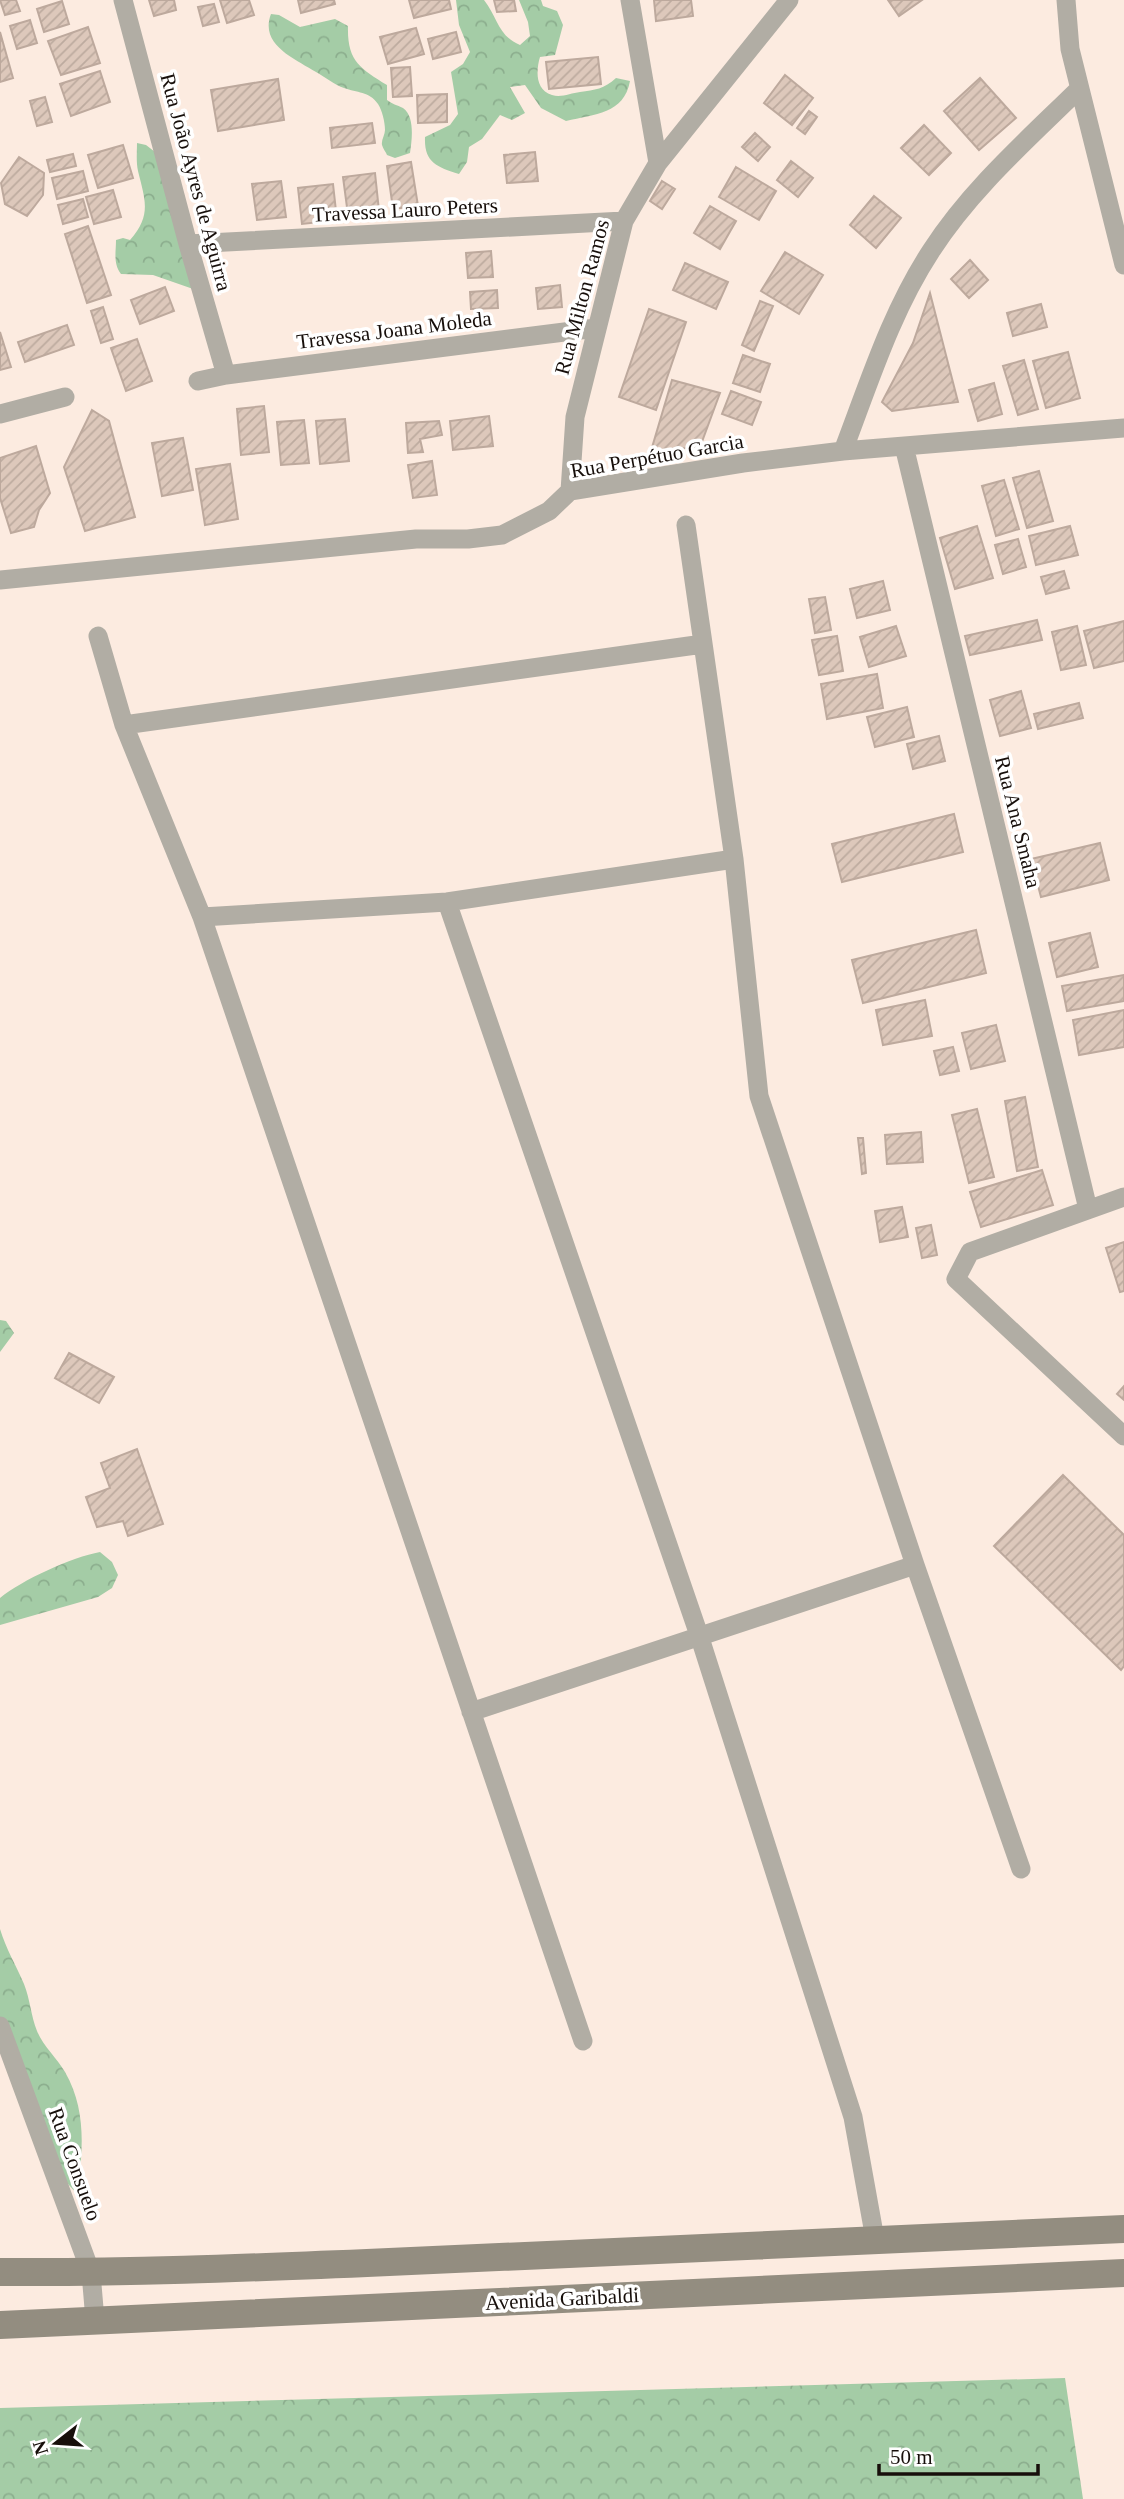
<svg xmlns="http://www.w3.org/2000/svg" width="1124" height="2499" font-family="Georgia,serif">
<defs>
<pattern id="forest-crowns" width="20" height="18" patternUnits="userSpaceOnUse" patternTransform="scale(1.75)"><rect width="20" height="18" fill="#a4cca6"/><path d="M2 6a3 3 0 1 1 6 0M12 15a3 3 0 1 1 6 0" fill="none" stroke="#8cae8e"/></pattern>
<pattern id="building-hatch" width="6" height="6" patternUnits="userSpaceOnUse" patternTransform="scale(1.75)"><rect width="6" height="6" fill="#ddc8bb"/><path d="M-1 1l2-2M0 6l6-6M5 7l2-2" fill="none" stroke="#bdab9f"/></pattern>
</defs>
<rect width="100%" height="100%" fill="#fcebe0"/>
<path fill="url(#forest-crowns)" d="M 456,0 L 484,0 C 498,18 498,36 520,45 L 530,36 L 528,22 L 519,0 L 541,0 L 543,6 L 557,11 L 563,25 L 555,55 L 540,57 C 536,70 535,90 552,95 C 561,98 571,93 580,92 C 595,90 604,89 616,78 L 630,81 C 624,114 595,114 566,121 L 541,108 L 525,85 L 510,87 L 525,113 L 512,120 L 500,115 L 482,139 L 469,147 L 467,162 L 459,174 C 436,167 424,162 425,137 L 450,125 L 458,114 L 451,72 L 463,64 L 470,52 L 459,25 Z
M 271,14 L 279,15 L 300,27 L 335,19 L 348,26 C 347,61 360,68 387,85 L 387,100 C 392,104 397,105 403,108 C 415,116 412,140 410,153 L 395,158 L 387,155 C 386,152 383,149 382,145 C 381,140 385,135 385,130 C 385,122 382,110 378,104 C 369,91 357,93 344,88 C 335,85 325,77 316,72 C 296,59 259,45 271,14 Z
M 137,143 L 146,145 L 159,155 L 196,290 L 153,275 L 121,274 C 113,263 116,253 116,240 L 123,238 L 130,240 C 152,215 145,200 138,171 C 136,162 137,152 137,143 Z
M 0,1320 L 6,1321 L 14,1333 L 0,1352 Z
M 100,1552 L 112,1562 L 118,1575 L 112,1588 L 98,1597 L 0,1625 L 0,1598 C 22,1580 72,1557 100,1552 Z
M 0,1929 C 6,1949 16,1965 24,1984 C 30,1999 31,2016 37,2031 C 43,2046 57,2058 65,2072 C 87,2110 83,2152 77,2194 L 60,2175 L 0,2017 Z
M 1065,2378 L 1083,2499 L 0,2499 L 0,2408 Z"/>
<path fill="url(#building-hatch)" stroke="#bda99d" stroke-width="2" d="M 0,0 L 16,0 L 20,11 L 5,15 Z
M 149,0 L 174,0 L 176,10 L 154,16 Z
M 220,0 L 249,0 L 254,15 L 227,23 Z
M 298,0 L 334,0 L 335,4 L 301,13 Z
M 409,0 L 449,0 L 451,9 L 414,18 Z
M 494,0 L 514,0 L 516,11 L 497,12 Z
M 654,0 L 691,0 L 693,16 L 656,21 Z
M 888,0 L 922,0 L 899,16 Z
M 62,1 L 69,24 L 44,32 L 37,9 Z
M 214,4 L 219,22 L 203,26 L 198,7 Z
M 30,20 L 37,43 L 17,49 L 10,26 Z
M 88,27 L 100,63 L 61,75 L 48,41 Z
M 416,28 L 424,54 L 388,64 L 380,37 Z
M 0,32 L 13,78 L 0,82 Z
M 456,32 L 461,52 L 433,59 L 428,39 Z
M 598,57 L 601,84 L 549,89 L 546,62 Z
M 410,67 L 412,96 L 393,97 L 391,68 Z
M 100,71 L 110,102 L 71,116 L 60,84 Z
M 785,75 L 813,98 L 792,125 L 764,103 Z
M 980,78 L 1016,118 L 979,150 L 944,111 Z
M 278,79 L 284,120 L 218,131 L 211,90 Z
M 447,94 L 447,122 L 418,123 L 417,95 Z
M 45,97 L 52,122 L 37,126 L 30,101 Z
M 809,111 L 817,117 L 805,134 L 797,128 Z
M 372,123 L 375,143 L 332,148 L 330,128 Z
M 924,125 L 951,153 L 929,175 L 901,148 Z
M 755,133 L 770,147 L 758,161 L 742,147 Z
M 123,145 L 133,178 L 98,188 L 88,155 Z
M 535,152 L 538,181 L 507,183 L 504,155 Z
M 73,154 L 76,166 L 50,172 L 47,160 Z
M 19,157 L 44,173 L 43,195 L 27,216 L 5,204 L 1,183 Z
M 791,161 L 813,178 L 798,197 L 777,180 Z
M 411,162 L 418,206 L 393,209 L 387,166 Z
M 736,167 L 776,191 L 759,220 L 719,197 Z
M 83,171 L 88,191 L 57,199 L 52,178 Z
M 375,173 L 379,211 L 348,215 L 343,177 Z
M 281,181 L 286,217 L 257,220 L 252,184 Z
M 662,181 L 675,189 L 662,209 L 650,201 Z
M 333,184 L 337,220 L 302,224 L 298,188 Z
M 113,190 L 121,217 L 94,224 L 86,197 Z
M 874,196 L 901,218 L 876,248 L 850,225 Z
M 83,199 L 88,217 L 63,224 L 58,205 Z
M 710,206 L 736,221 L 720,249 L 694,233 Z
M 88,226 L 111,295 L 87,303 L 65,234 Z
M 491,251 L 493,277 L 468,278 L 466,253 Z
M 785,252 L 823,275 L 799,314 L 761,291 Z
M 970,260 L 988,280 L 969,298 L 951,279 Z
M 685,263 L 728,282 L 716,309 L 673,290 Z
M 560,285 L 562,307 L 538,309 L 536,288 Z
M 165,287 L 174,311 L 140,324 L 131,300 Z
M 497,290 L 498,308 L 471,309 L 470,292 Z
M 930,293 L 958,402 L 892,411 L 882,402 L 913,343 Z
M 760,301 L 773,306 L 754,351 L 742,345 Z
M 1041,304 L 1047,327 L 1013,336 L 1007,313 Z
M 103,307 L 113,339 L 101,343 L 91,311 Z
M 649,309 L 686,322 L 656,410 L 619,397 Z
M 67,325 L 74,345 L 25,362 L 18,342 Z
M 0,332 L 11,367 L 0,370 Z
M 137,339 L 152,381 L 126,391 L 111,348 Z
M 1068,352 L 1080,398 L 1046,408 L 1033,361 Z
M 743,355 L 770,364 L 760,392 L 733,383 Z
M 1024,360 L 1038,409 L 1018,415 L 1003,366 Z
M 672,380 L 720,393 L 700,447 L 651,451 Z
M 994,383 L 1002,414 L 978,421 L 969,390 Z
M 731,391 L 761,402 L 752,425 L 722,414 Z
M 264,406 L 269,452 L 241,455 L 237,409 Z
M 92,410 L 109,421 L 135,517 L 85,531 L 64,467 Z
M 489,416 L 493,446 L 453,450 L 450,421 Z
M 345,419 L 349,461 L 320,464 L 316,421 Z
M 304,420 L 309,463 L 281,465 L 277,422 Z
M 439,421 L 442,435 L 420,439 L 423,452 L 408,453 L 406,423 Z
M 183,438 L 193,490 L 162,496 L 152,443 Z
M 36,446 L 50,493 L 39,510 L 34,527 L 11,533 L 0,498 L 0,458 Z
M 432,461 L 437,495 L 413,498 L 408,465 Z
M 230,464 L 238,519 L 205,525 L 196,469 Z
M 1039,471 L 1053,521 L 1027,528 L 1013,478 Z
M 1004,480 L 1019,529 L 996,536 L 982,486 Z
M 977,526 L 993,578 L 955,589 L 940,538 Z
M 1070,526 L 1078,555 L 1036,565 L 1029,536 Z
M 1018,539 L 1026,567 L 1003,574 L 995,545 Z
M 1064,571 L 1069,588 L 1046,594 L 1041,577 Z
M 883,581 L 890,610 L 857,618 L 850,589 Z
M 825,597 L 831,630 L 815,633 L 809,599 Z
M 1037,620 L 1042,640 L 970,655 L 965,636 Z
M 1124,621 L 1124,661 L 1094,668 L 1084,631 Z
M 896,626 L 906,656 L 869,667 L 860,637 Z
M 1077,626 L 1086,665 L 1061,670 L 1052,632 Z
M 837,636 L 843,671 L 819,675 L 812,640 Z
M 877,674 L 883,708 L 827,719 L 821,684 Z
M 1021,691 L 1031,728 L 1000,736 L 990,700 Z
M 1079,703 L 1083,718 L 1038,729 L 1034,714 Z
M 907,707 L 914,737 L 875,747 L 867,717 Z
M 939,736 L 945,761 L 913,769 L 907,744 Z
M 954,814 L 963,852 L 842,882 L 832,844 Z
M 1100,843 L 1109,880 L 1041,897 L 1031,859 Z
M 976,930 L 986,973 L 863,1003 L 852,960 Z
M 1090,933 L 1098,967 L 1057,977 L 1049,943 Z
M 1124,975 L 1124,1001 L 1067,1011 L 1062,986 Z
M 925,1000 L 932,1036 L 883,1045 L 876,1010 Z
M 1124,1010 L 1124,1047 L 1079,1055 L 1073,1020 Z
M 996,1025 L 1005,1061 L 971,1069 L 962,1033 Z
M 953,1047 L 959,1071 L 940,1075 L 934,1051 Z
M 1025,1097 L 1038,1167 L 1017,1171 L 1005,1101 Z
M 977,1109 L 994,1177 L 969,1183 L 952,1115 Z
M 921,1132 L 923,1162 L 887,1164 L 885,1135 Z
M 858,1138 L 863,1138 L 866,1173 L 862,1174 Z
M 1042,1170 L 1053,1205 L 981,1227 L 970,1192 Z
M 902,1207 L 908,1237 L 880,1242 L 875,1211 Z
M 931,1225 L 937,1255 L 922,1258 L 916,1228 Z
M 1124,1242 L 1124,1291 L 1120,1292 L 1106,1248 Z
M 69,1353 L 114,1377 L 99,1403 L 55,1378 Z
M 1124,1386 L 1124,1400 L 1117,1394 Z
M 137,1449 L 163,1524 L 128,1536 L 123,1521 L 97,1527 L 86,1497 L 110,1488 L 101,1463 Z
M 1063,1475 L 1124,1535 L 1124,1666 L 1121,1670 L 994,1546 Z"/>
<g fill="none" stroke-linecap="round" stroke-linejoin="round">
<path stroke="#b1ada4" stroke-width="19" d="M 123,0 L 188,244 L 226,375
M 630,0 L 658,163
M 1066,0 L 1070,49 L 1124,265
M 188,244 L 624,221
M 198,381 L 226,375 L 596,328
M 0,414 L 65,397
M 904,446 L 1088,1209
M 843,451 C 869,383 891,312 931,251 C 970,190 1028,139 1079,89
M 570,491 L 575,417 L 624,221 L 658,163 L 789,0
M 686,525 L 734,859 L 759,1096 L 915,1565 L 1021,1869
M 0,580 L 416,539 L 468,539 L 502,535 L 549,511 L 570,491 L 743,463 L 843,451 L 1124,428
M 98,636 L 124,725 L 202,917 L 583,2041
M 124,725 L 703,644
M 447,902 L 700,1638 L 853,2117 L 875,2239
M 202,917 L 447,902 L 734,859
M 1124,1197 L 970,1252 L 956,1279 L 1124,1436
M 471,1712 L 915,1565
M 0,2026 L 91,2273 L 95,2320"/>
<path stroke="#938d80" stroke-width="28" d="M 0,2272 C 123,2273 245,2268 367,2263 C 620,2254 872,2239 1124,2229
M 0,2325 L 1124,2273"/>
</g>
<g text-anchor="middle" stroke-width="7" stroke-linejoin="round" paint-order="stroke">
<g font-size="21" fill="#170f0b" stroke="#fff">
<text transform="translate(196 182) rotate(75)" y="7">Rua João Ayres de Aguirra</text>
<text transform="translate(405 210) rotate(-3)" y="7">Travessa Lauro Peters</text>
<text transform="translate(582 297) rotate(-75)" y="7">Rua Milton Ramos</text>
<text transform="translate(394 330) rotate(-7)" y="7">Travessa Joana Moleda</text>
<text transform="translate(657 456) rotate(-10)" y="7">Rua Perpétuo Garcia</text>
<text transform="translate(1018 822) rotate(76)" y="7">Rua Ana Smaha</text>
<text transform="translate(75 2164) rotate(70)" y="7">Rua Consuelo</text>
<text transform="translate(562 2299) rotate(-3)" y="7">Avenida Garibaldi</text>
</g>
</g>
<g transform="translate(56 2443) rotate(253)" stroke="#ffffff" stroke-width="5" paint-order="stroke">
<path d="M0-5L12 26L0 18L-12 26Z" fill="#170f0b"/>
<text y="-10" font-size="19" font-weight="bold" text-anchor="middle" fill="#170f0b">N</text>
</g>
<path d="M879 2464v10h159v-10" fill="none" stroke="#170f0b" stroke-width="3.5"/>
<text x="890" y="2464" font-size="21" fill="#170f0b" stroke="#ffffff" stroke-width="5" paint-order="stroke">50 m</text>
</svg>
